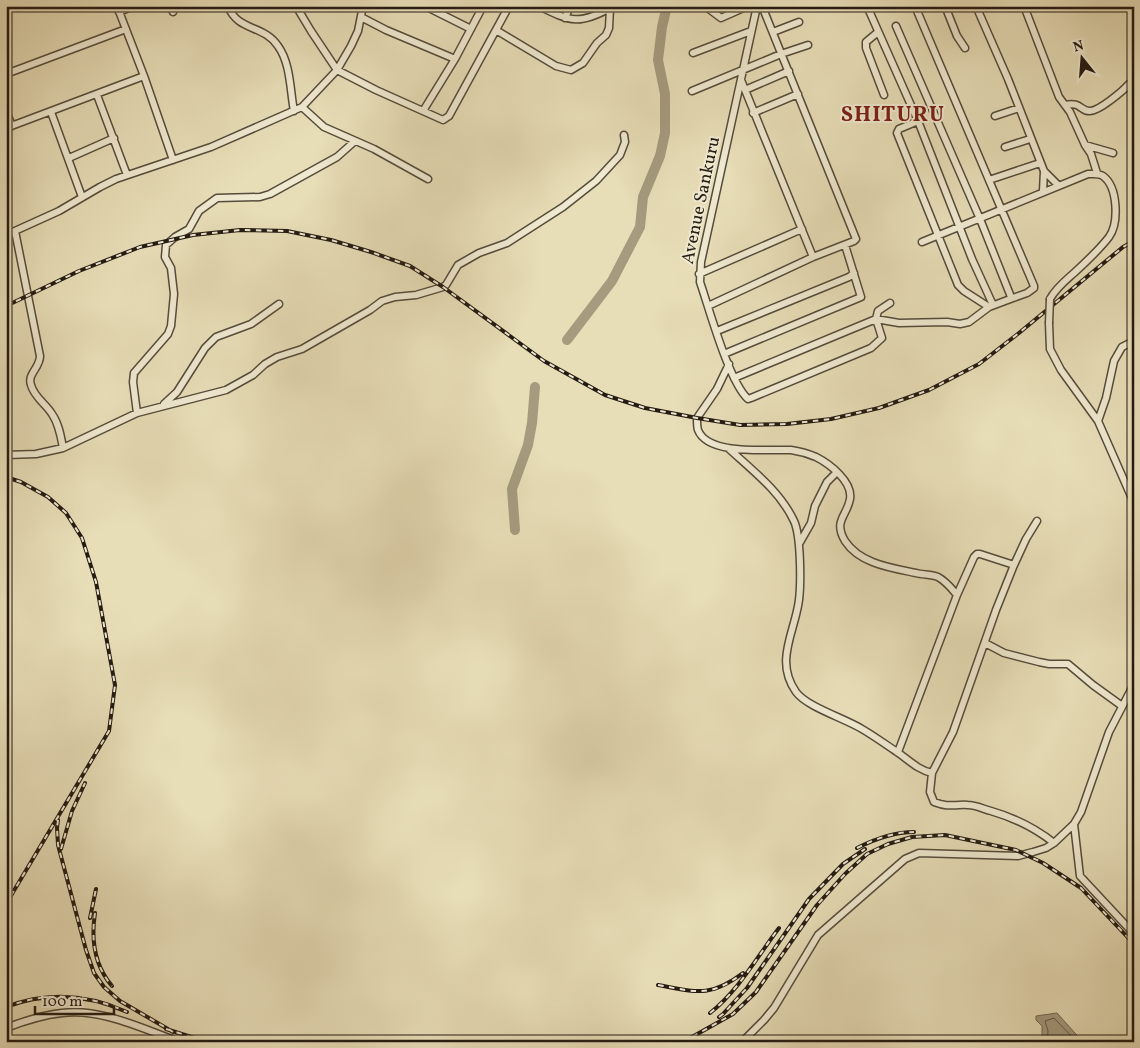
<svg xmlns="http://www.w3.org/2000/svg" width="1140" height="1048" font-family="Vollkorn,serif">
<rect width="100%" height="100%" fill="#e7ddb7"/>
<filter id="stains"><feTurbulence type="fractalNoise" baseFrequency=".004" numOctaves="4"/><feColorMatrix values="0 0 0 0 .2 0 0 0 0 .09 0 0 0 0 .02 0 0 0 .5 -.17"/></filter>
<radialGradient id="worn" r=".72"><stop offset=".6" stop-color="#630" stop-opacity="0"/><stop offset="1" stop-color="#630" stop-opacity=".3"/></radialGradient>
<path fill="#a59b7f" stroke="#716853" d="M 1057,1013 L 1083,1042 L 1042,1042 L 1042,1026 L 1036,1020 L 1036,1016 Z"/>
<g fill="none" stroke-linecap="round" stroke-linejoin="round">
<path stroke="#645b48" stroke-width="1" d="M 1047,1042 L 1048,1031 L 1045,1021 L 1054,1018 L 1077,1042"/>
<path stroke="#a59b7f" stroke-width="10" d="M 567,340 L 612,281 L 640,227 L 643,197 L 660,156 L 665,133 L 665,94 L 658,60 L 662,27 L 667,6
M 515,530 L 512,489 L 528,445 L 532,423 L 535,387"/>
<defs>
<path id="minor" d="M 117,6 L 144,76 L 173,160
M 171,6 L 173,12
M 228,6 C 238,32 263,24 278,46 C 291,64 290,91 294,111
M 296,6 L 311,31 L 337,70 L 376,90 L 443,120 L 449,116 L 509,6
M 425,6 L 471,29
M 539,6 C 571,22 580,25 612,7
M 705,6 L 721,18 L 748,6
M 757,6 L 701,262 L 700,282 C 709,308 729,382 748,399 L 751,398 L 871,348 L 882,338 L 876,319 L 878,311 L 890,303
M 867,6 L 918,121 L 972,259 L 993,305
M 945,6 L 957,36 L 965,48
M 976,6 L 1008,79 L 1044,171 L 1058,185
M 1024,6 L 1059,97 L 1070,112 L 1085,145 L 1091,154 L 1097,173
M 119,12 L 133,6
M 361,17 L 386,30 L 455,59
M 565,18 L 570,6
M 896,26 L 980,219 L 1011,297 L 1013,298 L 1027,293 L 1034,288 L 1034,286 L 915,6
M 496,30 L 556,66 L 571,70 L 583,63 L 597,43 L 606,35 L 609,28 L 610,8
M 773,32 L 799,22
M 878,32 L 866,42 L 866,48 L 884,95
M 693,53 L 751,31
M 6,74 L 126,29
M 741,80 L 813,257
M 745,90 L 789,71
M 692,91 L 781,54 L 808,45
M 97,95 L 127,175
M 1065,105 C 1081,101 1081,112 1090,111 C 1099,111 1123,91 1129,84
M 302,107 L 324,127 L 374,149 L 428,179
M 6,111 L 12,126
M 423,111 L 455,59 L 483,6
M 51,112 L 82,197
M 753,113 L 798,94
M 995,116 L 1019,108
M 918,121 L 899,129 L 897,133 L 958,285 L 964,291 L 989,307
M 6,128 L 144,76
M 1085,145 L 1113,153
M 1005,147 L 1030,139
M 69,158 L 114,138
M 989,180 L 1040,163
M 1043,191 L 1044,171
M 15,231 L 40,356 C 40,368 27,374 31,385 C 34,397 46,404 52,414 C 59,424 61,437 63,448
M 6,235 L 59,211 L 100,187 L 116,179 L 211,147 L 302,107 L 337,70 L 351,46 L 358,31 L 363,6
M 922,242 L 1088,174 C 1093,174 1099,173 1103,176 C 1118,187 1119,223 1109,237 C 1099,250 1086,262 1074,273 C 1065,281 1056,288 1050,299
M 699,274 L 802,229
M 708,306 L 813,257 L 854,241 L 856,239 L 762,6
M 1049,323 L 1050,349 L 1061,370 L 1098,421 L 1134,503
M 717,331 L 849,277 L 854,273
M 724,354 L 861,297 L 845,245
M 729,364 L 717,389 L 697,418 C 697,422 697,427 698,430 C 708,456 768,449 791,450 C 798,451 809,454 816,457 C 830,464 853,482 850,499 C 847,516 833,521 845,541 C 860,564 892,568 916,573 C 923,575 932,574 938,577 C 947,582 951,588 957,595
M 734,378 L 876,319 L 899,323 L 947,322 L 960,324 L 969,322 L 989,307 L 1013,298
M 164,404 L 177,392 L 205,348 L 216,337 L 251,324 L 279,304
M 137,413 L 133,382 L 134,373 L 168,334 L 171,326 L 174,294 L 171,268 L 165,257 L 166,245 L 175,237 L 189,229 L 199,211 L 217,198 L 260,197 L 270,194 L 337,157 L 355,141
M 1098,421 L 1106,398 L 1114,361 L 1122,347 L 1134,341
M 728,448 C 752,470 780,491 794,521 C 801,536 801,583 799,600 C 795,632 774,661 796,692 C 807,707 844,718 862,729 C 874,736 885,744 897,752 C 909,760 918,770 932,773
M 6,455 L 36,454 L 63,448 L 137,413 L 226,390 L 253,375 L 265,364 L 277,357 L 302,349 L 370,310 L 382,301 L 395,297 L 416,295 L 443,287 L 446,285 L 458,265 L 479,253 L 507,243 L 563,207 L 596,181 L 620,155 L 625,142 L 624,135
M 1037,521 L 1026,539 L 1014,565 L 996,610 L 953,732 L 932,773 L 930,792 L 934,802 C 950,808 953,804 968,805 C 976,805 983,809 991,811 C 1015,818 1034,827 1054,843
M 799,544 L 811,523 L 815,506 L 827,482 L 837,472
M 985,643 L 1004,653 L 1039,662 L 1049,664 L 1068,664 L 1093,685 L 1122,706
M 898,752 L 957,595 L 974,557 L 977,554 L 980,554 L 1014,565
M 1074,824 L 1080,876 L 1134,934
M 6,1028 C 24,1021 43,1015 62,1013 C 102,1008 143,1029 180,1042
M 742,1042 L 764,1020 L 774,1008 L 818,935 L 905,859 L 919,853 L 1018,856 L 1033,852 L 1046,848 L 1054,843 L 1074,824 L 1081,812 L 1109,732 L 1134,684"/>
</defs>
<use href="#minor" stroke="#554c3b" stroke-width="9"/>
<use href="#minor" stroke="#efe9d0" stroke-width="6"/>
<defs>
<path id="rail" d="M 6,306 L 79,271 L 140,247 L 193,235 L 240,230 L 287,231 L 331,240 L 371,252 L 410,266 L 443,287 L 544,361 L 605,395 L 645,408 L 697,418 L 740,425 L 787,424 L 831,419 L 879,408 L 929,390 L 979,364 L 1019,333 L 1123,247 L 1134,241
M 6,477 L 21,482 L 48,497 L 66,513 L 82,538 L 96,582 L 115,685 L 109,731 L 6,904
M 58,820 L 57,828 L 58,845 L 86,950 L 94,973 L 104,987 L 120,1001 L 173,1032
M 857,848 C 875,839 894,832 914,832
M 61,849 L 72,811 L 85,783
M 95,913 C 91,939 94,965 112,986
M 90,918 L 96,889
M 658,985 C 696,992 710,998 743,973
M 6,1007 C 48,991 87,994 127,1012
M 710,1013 C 739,990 757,957 779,928
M 719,1017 L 723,1014 L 747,988 L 809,899 L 843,864 L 865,849
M 166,1029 L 207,1042
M 683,1042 L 733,1014 L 756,992 L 817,905 L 845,874 L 867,854 L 888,844 L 912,837 L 945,835 L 1016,850 L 1043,863 L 1081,888 L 1134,944"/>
</defs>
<use href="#rail" stroke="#241b12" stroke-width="4"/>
<use href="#rail" stroke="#efe9d0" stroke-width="2" stroke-dasharray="5.5" stroke-linecap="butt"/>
<defs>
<path id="minor-bridge" d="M 1049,323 L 1050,299"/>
</defs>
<use href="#minor-bridge" stroke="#554c3b" stroke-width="9" stroke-linecap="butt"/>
<use href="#minor-bridge" stroke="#efe9d0" stroke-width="6"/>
</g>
<g text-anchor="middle" stroke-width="4" stroke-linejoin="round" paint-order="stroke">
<g font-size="18" fill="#241b12" stroke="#efe9d0">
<text transform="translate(700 200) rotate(-78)" y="6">Avenue Sankuru</text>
</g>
<g font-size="22" font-weight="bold" letter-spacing="1" fill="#7a1f14" stroke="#efe9d0">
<text x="893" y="121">SHITURU</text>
</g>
</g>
<rect width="1140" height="1048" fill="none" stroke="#e7ddb7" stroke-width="25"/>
<rect x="8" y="8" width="1125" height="1033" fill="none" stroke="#241b12" stroke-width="2.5"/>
<rect x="12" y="12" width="1115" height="1023" fill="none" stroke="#241b12"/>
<g transform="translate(1082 58) rotate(343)" stroke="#efe9d0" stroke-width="4" paint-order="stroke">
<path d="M0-4L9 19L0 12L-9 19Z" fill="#241b12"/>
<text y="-8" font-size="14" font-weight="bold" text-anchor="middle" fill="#241b12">N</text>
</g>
<path d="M35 1006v8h79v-8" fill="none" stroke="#241b12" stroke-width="2.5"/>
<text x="42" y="1006" font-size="15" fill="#241b12" stroke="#efe9d0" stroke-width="4" paint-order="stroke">100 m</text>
<rect width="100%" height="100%" filter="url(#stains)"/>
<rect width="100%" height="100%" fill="url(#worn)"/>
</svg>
